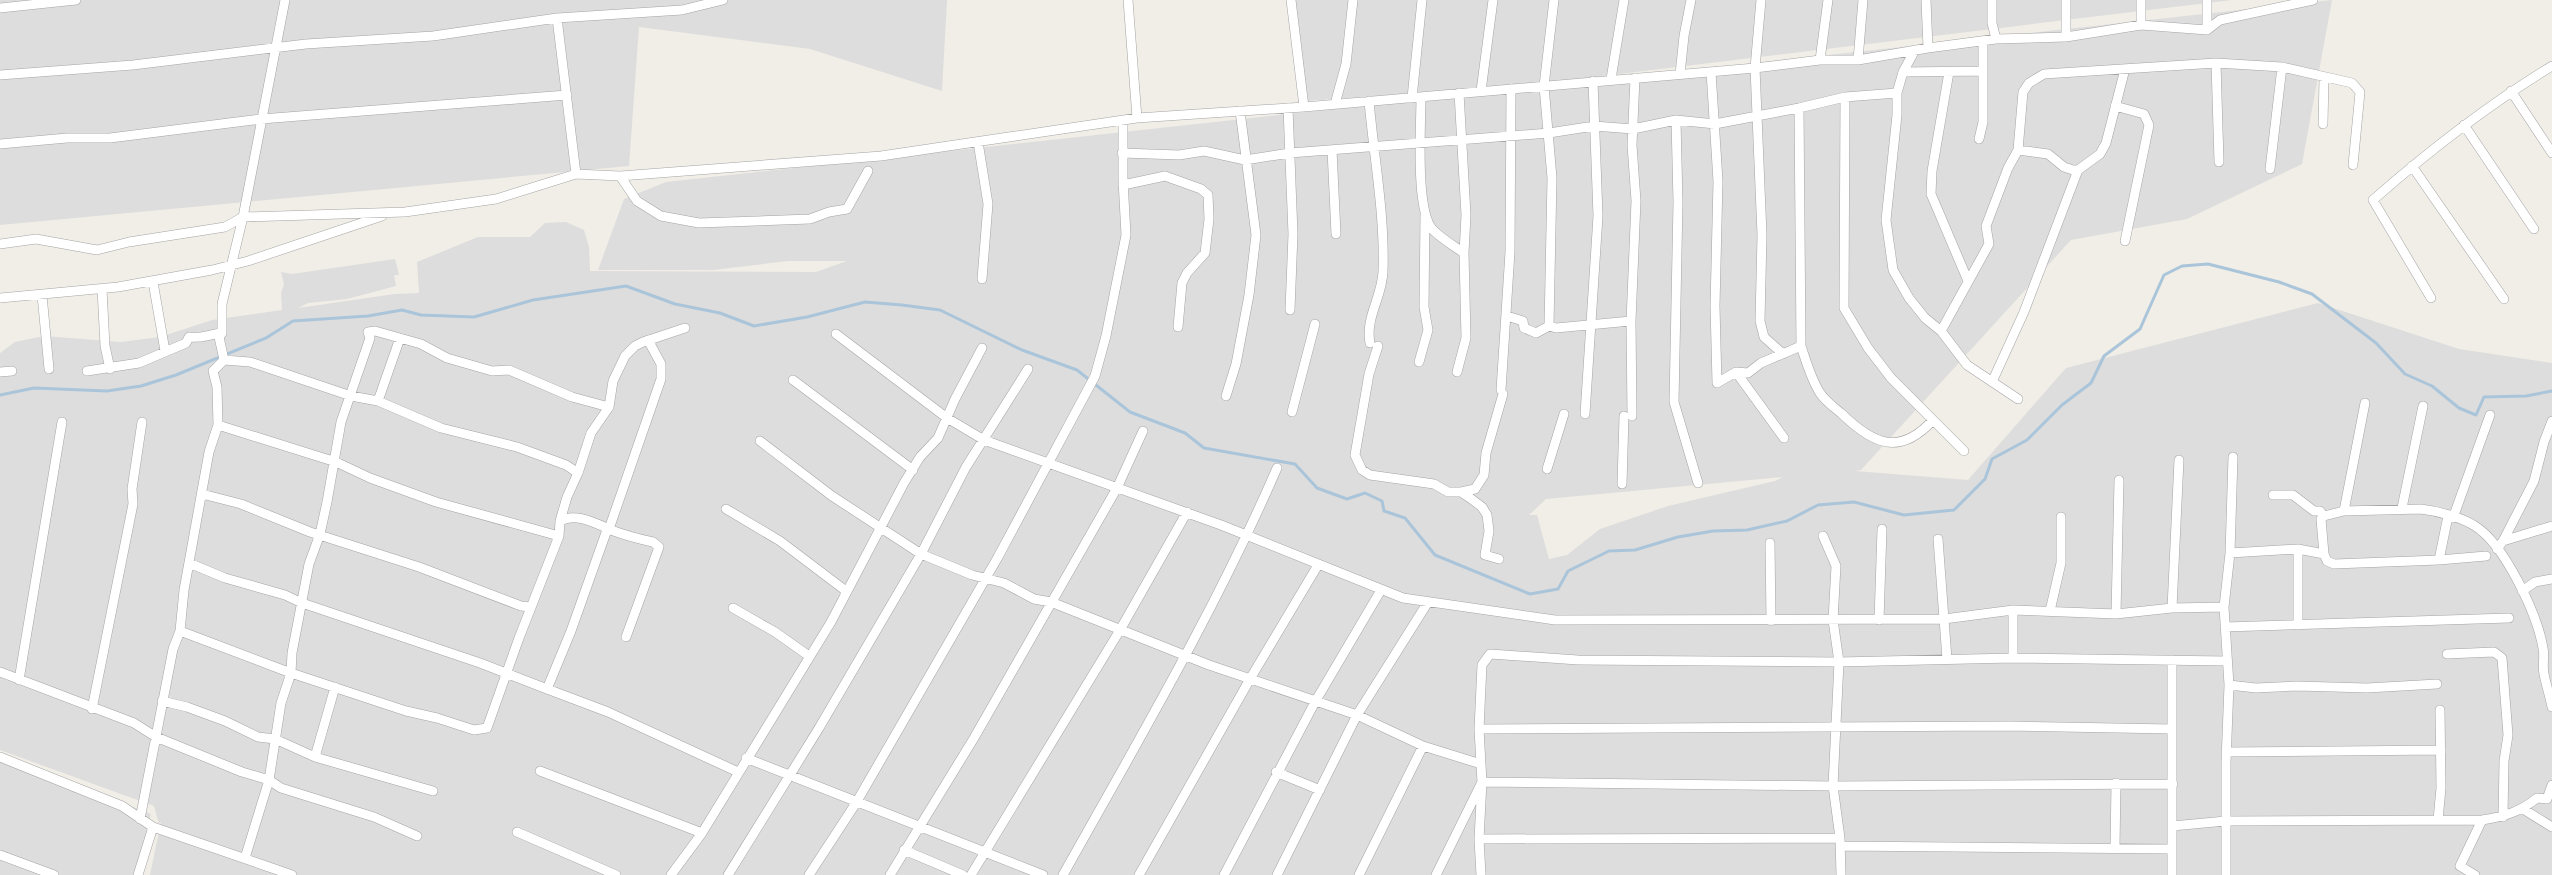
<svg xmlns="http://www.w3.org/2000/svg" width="2552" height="875" font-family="Inter,sans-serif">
<rect width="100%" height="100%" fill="#f0eee7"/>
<path fill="#dedddd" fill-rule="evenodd" d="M 0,0 L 947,0 L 942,91 L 810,49 L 639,27 L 629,166 L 0,225 Z
M 1291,0 L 2232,0 L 1519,86 L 1305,101 Z
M 2332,0 L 2302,164 L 2187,219 L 2071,240 L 1861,470 L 1855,471 L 1968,480 L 2066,368 L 2318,303 L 2459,349 L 2552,363 L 2552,875 L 150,875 L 161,822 L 159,824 L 154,806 L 0,750 L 0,353 L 15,342 L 44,336 L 121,342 L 160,337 L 212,320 L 282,310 L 281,293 L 284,284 L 281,272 L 292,274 L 395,259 L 399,275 L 394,275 L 396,286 L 347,299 L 308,303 L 298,308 L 395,294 L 419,293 L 417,262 L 478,237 L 530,237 L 545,223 L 566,222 L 584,230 L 589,247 L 590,271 L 816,272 L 847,261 L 788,261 L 713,270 L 598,270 L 624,199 L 666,182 ZM 1783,477 L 1775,481 L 1668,506 L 1600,529 L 1567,555 L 1549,559 L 1537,515 L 1529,515 L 1546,499 Z
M 0,755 L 151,814 L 135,875 L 0,875 Z"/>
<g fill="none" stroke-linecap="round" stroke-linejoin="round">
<path stroke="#aac5da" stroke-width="3" d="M 0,395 L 34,388 L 107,391 L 141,386 L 176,375 L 266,338 L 293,321 L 368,316 L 402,310 L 421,315 L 474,317 L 533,300 L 626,286 L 675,304 L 720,313 L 754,326 L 807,317 L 865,302 L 902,305 L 940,310 L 1022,350 L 1077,370 L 1130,412 L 1185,433 L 1204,448 L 1295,464 L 1317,488 L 1347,499 L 1365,493 L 1382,501 L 1384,511 L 1405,518 L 1435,555 L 1530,594 L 1558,589 L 1568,571 L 1609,551 L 1635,550 L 1678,537 L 1713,531 L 1747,530 L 1787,521 L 1818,505 L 1854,502 L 1904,515 L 1954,510 L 1985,479 L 1992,459 L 2027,440 L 2062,405 L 2091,383 L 2104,356 L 2140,329 L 2164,275 L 2182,266 L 2208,264 L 2279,282 L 2312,294 L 2376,343 L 2405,374 L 2432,386 L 2459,408 L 2476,415 L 2484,397 L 2526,396 L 2552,391"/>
<defs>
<path id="minor" d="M 1128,0 L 1137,118
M 1291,0 L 1304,107
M 1761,0 L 1755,68 L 1762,235 L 1760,321 L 1764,337 L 1783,354
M 1926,0 L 1928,48
M 1992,0 L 1992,23 L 1996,39
M 2207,0 L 2207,30
M 0,8 L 76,0
M 557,18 L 576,174
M 2141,25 L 2141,0
M 2066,37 L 2066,0
M 1820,60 L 1828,0
M 1858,60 L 1863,0
M 2216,63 L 2219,162
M 1711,72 L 1718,181 L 1715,306 L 1717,383 L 1736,372 L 1748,373 L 1761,363 L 1801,346 C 1806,361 1811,379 1820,393 C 1825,401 1835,408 1842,414 C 1874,445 1900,456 1933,420 L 1964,451
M 1903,72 L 1982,71
M 1949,72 L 1932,171 L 1931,194 L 1968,281
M 1680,74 L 1684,36 L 1691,0
M 0,75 L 133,65 L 306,44 L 433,36 L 557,18 L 682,10 L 723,0
M 1611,79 L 1624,0
M 1481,91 L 1493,0
M 2511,91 L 2552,153
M 1459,93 L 1466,215 L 1464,253
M 1897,93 L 1903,72 L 1915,50
M 1421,97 C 1421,125 1415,211 1433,230 C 1442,239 1454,246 1464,253 L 1466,338 L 1457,372
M 1845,97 L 1844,308 L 1868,348 L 1891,378 L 1933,420
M 1412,98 L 1422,0
M 1369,101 C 1374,158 1385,215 1383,272 C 1382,297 1365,318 1370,343
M 1335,104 L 1346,64 L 1353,0
M 2115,106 L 2144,114 L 2149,125 L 2125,241
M 1288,108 L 1293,234 L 1290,310
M 1799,108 L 1801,346
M 2323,124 L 2324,78
M 2464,125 L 2534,229
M 1979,139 L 1983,122 L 1983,41
M 978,142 L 988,204 L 982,279
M 0,144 L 67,138 L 110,138 L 261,119 L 567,95
M 1332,150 L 1336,234
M 2018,150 L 2048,154 L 2064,167 L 2073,170 L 2078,170 L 2100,154 L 2106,143 L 2125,69
M 1122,153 L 1179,155 L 1204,151 L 1245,160 L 1290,153 L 1549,133 L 1594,126 L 1633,129 L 1676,120
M 2412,166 L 2504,299
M 2270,169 L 2282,67
M 620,176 L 637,201 L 661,216 L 699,223 L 810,219 L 829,212 L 847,209 L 868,171
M 1123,185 L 1165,176 L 1201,189 L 1208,195 L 1209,219 L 1205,253 L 1187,273 L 1182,283 L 1178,327
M 0,244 L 36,239 L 97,250 L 129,242 L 225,227 L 243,217 L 405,212 L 496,199 L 576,174 L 620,176 L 881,156 L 1137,118 L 1304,107 L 1755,68 L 1820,60 L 1858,60 L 1928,48 L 1996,39 L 2066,37 L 2141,25 L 2207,30 L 2220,20 L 2313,0
M 153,282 L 165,351
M 102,289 L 105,346 L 110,369
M 42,295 L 49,369
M 0,298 L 118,287 L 212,270 L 248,261 L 382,216
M 2431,298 L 2373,200 C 2430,150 2488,105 2552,66
M 1507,316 L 1523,321 L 1524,328 L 1536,333 L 1549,326 L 1556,328 L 1631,321
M 1549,326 L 1552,178 L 1544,86 L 1554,0
M 1941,331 L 1989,244 L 1986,226 L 2008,168 L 2018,150 L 2023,92 L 2029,83 L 2044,74 L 2216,63 L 2282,67 L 2352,83 L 2360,92 L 2353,165
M 836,334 L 947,418 L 984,440 L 1221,525 L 1403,598 L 1555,620 L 1944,619 L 2013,610 L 2116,614 L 2172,608 L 2224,607
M 1378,346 L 1369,374 L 1355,455 L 1362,470 L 1370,475 L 1434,484 L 1448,492 L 1461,492 L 1470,498 L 1482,507 L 1487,515 L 1489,531 L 1485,555 L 1499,559
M 224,360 L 250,362 L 351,396 L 378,401 L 441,428 L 517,447 L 566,465 L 578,473
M 1419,362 L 1428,330 L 1424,307 L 1425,215
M 87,371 L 139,363 L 186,343 L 189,337 C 201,339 210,334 222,333
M 0,372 L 12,371
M 1736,372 L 1784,438
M 793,380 L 913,470
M 1992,382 L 2024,312 L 2078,170
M 1501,390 L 1510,252 L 1511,89
M 1226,396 L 1236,364 L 1249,295 L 1256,235 L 1240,111
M 378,401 L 400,338
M 1292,412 L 1315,324
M 1585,414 L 1598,216 L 1593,81
M 1632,416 L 1631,321 L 1636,201 L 1632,145 L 1635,78
M 218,425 L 336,462 L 370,478 L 436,502 L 559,536
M 760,441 L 832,496 L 921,554 L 972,575 L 1004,583 L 1034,599 L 1051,602 L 1209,665 L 1357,715 L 1423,746 L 1481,764
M 1547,469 L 1564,414
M 1698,483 L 1674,402 L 1678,202 L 1676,120 L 1715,124 L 1799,108 L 1845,97 L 1897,93 L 1897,115 L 1886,220 L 1893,270 L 1909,298 L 1925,318 L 1941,331 L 1967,365 L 2018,399
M 1622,484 L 1624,416
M 1461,492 L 1475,489 L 1484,475 L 1486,453 L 1503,394
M 202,494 L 241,504 L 310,532 L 419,567 L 521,606 L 531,607
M 2273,495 L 2293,495 L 2314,511 L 2320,511 L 2324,516
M 2402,508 L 2423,406
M 726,509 L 780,541 L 846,591
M 2344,511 L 2365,403
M 2324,516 L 2344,511 L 2421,509 C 2437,511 2461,517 2475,526 C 2505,545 2537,614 2543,648 C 2545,657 2542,664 2544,674 C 2546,685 2550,696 2552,707
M 2453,518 L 2490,415
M 560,521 C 576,512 597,524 611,530 C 624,535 639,539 653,542 L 659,547 L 626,637
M 608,527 L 571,631 L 547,689 L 608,712 L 738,772
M 609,529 L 661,379 L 661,364 L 648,340
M 1823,536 L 1836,566 L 1833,620 L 1839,662 L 1833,786 L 1840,838 L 1841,875
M 1938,539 L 1947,659
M 2503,541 L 2552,526
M 1770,543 L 1771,621
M 2298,549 L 2298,625
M 2497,549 L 2503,541 L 2534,481 L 2544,442 L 2552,421
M 2230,553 L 2298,549 L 2324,554 L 2321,519 L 2324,516
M 2324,554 L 2327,561 L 2334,564 L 2439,560 L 2486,556
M 2439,560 L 2448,516
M 189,563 L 225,578 L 285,595 L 302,603 L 480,663 L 547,689
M 2522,591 L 2535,582 L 2552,579
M 733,608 L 775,632 L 809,656
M 2172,608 L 2179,460
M 2050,611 L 2061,563 L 2061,517
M 2116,614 L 2119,480
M 1879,620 L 1882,529
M 2225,627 L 2509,618
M 180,631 L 291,673 L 406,711 L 437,718 L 474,730 L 487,728 L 519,638 L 559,536 L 560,521 L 567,497 L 578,473 L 591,433 L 609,407 L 613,381 L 625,356 L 635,346 L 643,342 L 685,328
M 2447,654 L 2494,652 L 2502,658 L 2508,735 L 2504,761 L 2503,817
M 2013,658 L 2013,610
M 2172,660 L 2172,875
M 0,672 L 134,723 L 156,737 L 242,772 L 269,780 L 281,788 L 374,817 L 417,836
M 19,680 L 62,422
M 2229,685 L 2256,688 L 2297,686 L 2367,688 L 2437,684
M 162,701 L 187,707 L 225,721 L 258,737 L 275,739 L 315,757 L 433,791
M 92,709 L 133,504 L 132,489 L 142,422
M 1479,729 L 2010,726 L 2172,729
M 2226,752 L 2441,750
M 0,757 L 122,806 L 153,827 L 292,875
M 315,757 L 335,687
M 746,758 L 1043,875
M 540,771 L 702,833
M 1276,772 L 1320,790
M 2523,809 L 2552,827
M 140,819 L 173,649 L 180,631 L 184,590 L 209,452 L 218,425 L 217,387 L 213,371 L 224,360 L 219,337 L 222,333 L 222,304 L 243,217 L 285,0
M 2438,820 L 2441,788 L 2440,710
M 2172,826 L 2226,821 L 2482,820 C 2503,817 2520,812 2537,798 L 2547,799 L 2552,785
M 517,832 L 616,875
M 1479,839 L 1840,838
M 1840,846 L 2171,849
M 2115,848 L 2116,783
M 904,850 L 963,875
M 0,855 L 54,875
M 245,858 L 269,780 L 281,703 L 291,673 L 292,653 L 309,564 L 320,534 L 327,502 L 341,422 L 370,338 L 368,332 L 375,331 L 421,344 L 447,358 L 492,371 L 509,370 L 572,397 L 609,407
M 138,875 L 153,827
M 671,875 L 702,833 L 831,622 L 904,483 L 920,457 L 938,438 L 955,399 L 982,348
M 728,875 L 819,728 L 921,554 L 966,467 L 1028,369
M 809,875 L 856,803 L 998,557 L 1095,376 L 1106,336 L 1126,235 L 1123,180 L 1123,121
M 890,875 L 974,738 L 1117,488 L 1143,431
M 971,875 L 1120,630 L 1187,512
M 1063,875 C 1138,741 1216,609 1277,468
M 1139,875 L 1250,679 L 1318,565
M 1224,875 L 1315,702 L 1381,590
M 1277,875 L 1357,715 L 1428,602
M 1359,875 L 1423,746
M 1436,875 L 1482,782 L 1833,786 L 2173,784
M 1481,875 L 1479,839 L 1482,782 L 1479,729 L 1482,665 L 1490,654 L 1578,660 L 1839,662 L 2013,658 L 2226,661
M 2226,875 L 2226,762 L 2229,685 L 2224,607 L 2230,553 L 2233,457
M 2475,875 L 2460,866 L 2482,820"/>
</defs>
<use href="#minor" stroke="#a4a4a4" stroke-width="10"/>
<use href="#minor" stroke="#fff" stroke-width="9"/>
</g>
</svg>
